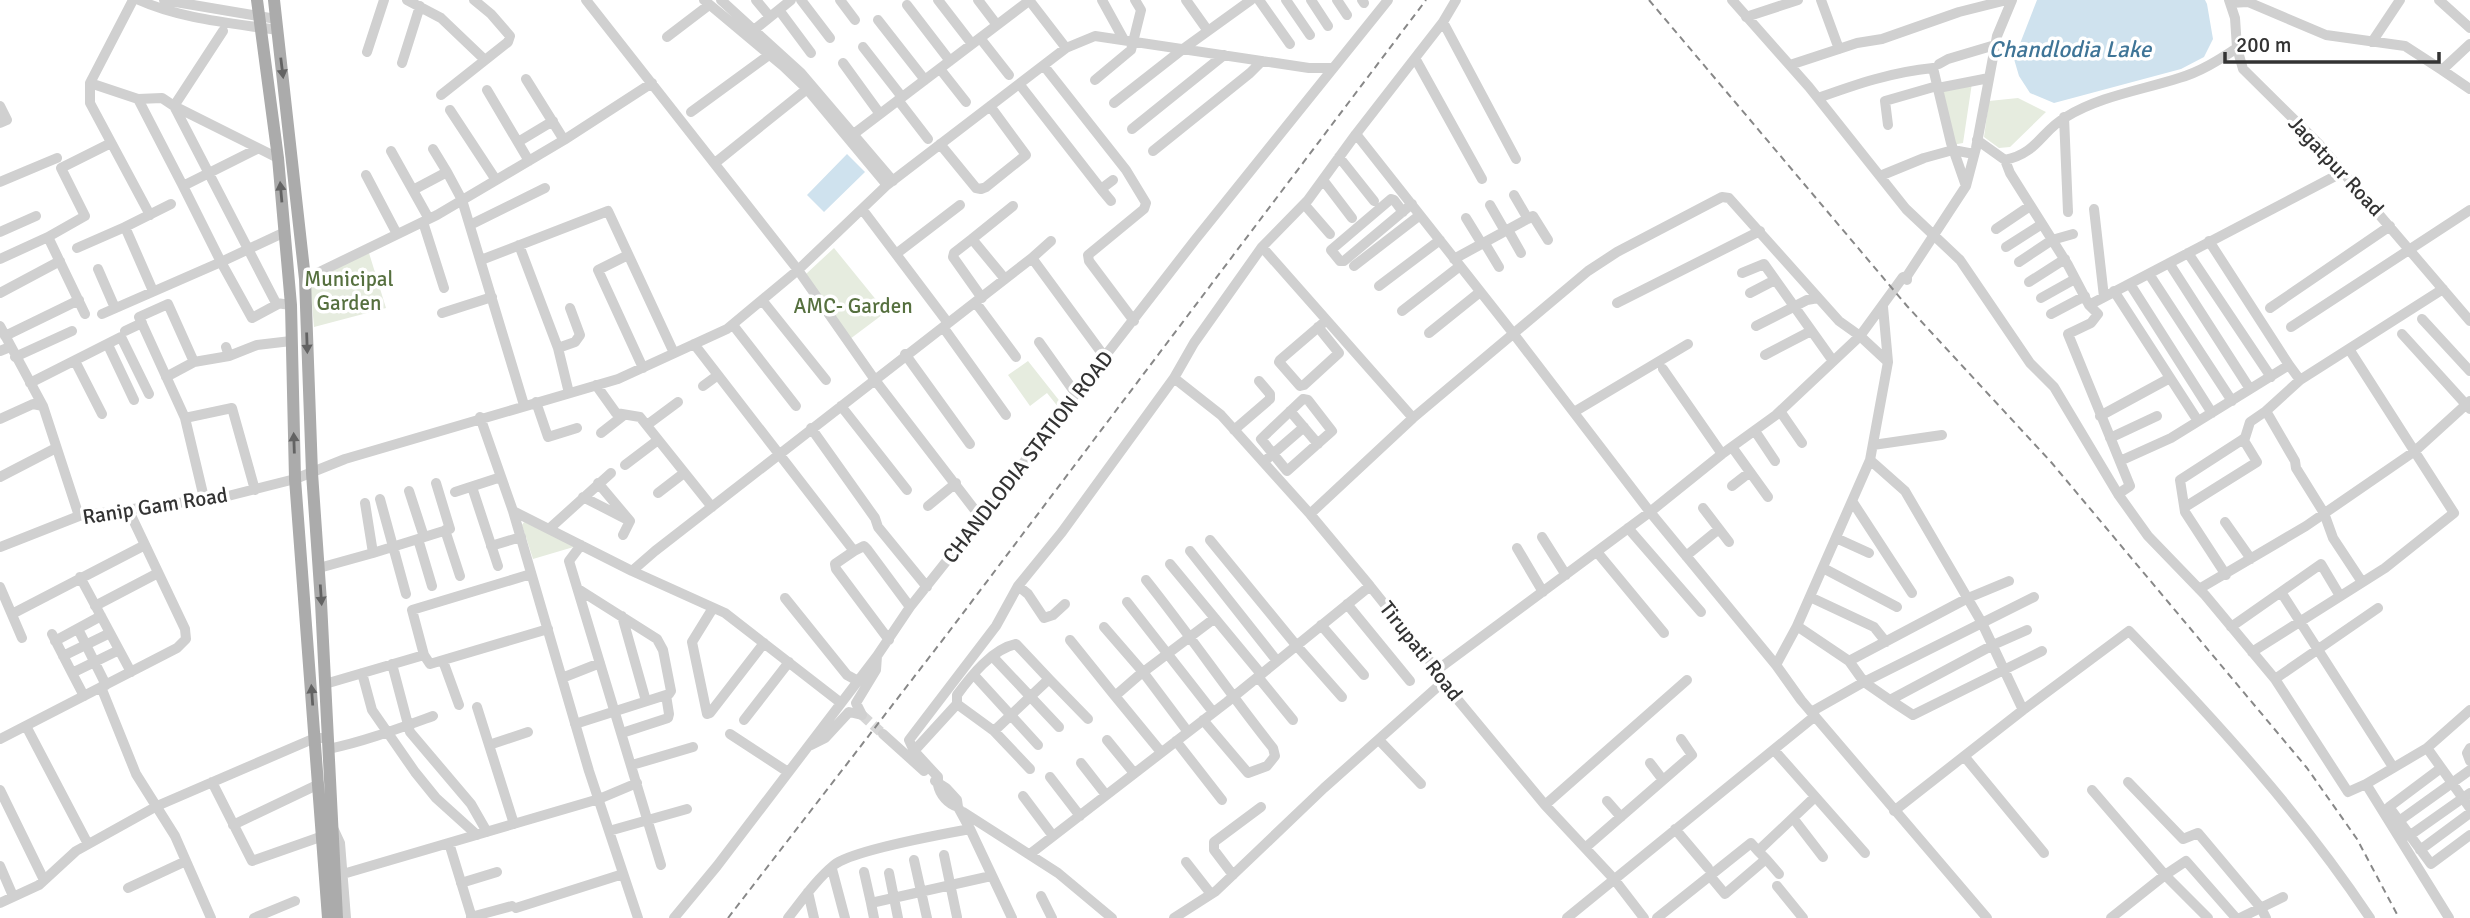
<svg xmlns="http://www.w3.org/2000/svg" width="2470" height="918" font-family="Signika,sans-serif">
<rect width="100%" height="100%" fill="#fff"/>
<path fill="#e6ecdf" d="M 1972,83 L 1963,143 L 1952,145 L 1942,89 Z
M 2018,98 L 2046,112 L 2010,147 L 1999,148 L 1984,137 L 1989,101 Z
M 834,248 L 886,312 L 850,339 L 806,274 Z
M 369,253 L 386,308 L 314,327 L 310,280 Z
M 1028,361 L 1062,404 L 1059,408 L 1047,393 L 1030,406 L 1008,375 Z
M 524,522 L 577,546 L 533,559 L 522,525 Z"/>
<path fill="#cfe2ee" d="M 2037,0 L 2205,0 L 2207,4 L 2213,39 L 2204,57 L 2181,69 L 2054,103 L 2030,93 L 2019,76 L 2014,59 Z
M 847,154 L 865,172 L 824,212 L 807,195 Z"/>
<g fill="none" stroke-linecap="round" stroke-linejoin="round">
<path stroke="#d6d6d6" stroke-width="10" stroke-dasharray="10 5" stroke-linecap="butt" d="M 862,715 L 883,734"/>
<path stroke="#d0d0d0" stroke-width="10" d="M 133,0 L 90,83 L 90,103 L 150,215
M 139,0 C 181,19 232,23 277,30
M 164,0 L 276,19
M 407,0 L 441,18 L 485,60
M 586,0 L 798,270 L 875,380 L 981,518
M 704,0 L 783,66 L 807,89 L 887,185
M 721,0 L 801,73 L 893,181
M 756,0 L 770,17
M 801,0 L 830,38
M 840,0 L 855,20
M 938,0 L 972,44
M 978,0 L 997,25
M 1029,0 L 1066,48
M 1102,0 L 1124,40
M 1186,0 L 1208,31
M 1259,0 L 1290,44
M 1286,0 L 1310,35
M 1311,0 L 1328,26
M 1337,0 L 1347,15
M 1362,0 L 1364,3
M 1456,0 L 1443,22 L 1356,134 L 1513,333 L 1650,512 L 1776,665 L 1801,700 L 1987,918
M 1732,0 L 1809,87 L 1906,209 L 1960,260 L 2030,363 L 2054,387 L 2118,494 L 2148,536 L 2205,595 L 2275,679 L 2348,792 L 2366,784
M 1821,0 L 1839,49
M 2229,0 L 2235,18 L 2237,48 L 2243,69 L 2318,143 L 2470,321
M 2439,0 L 2470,28
M 2230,3 L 2248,2 L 2326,35 L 2405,46 L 2442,70 L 2470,44
M 907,5 L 950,61
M 779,10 L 811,53
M 1746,17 L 1798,0
M 878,20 L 925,80
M 1443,22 L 1516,159
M 754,30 L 791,0
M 667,37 L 709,5
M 980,38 L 1009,75
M 2372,42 L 2400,0
M 863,47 L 902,97
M 367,52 L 384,0
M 1415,58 L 1482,179
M 402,63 L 420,6
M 843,63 L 880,114
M 1939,64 L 1948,59 L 1995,45
M 1790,65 L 1857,43 L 1882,39 L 1959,12 L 2007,0
M 1044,66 L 1126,170 L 1146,203 L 1144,209 L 1088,255 L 1089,261 L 1134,321
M 940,69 L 966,102
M 2442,70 L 2470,89
M 526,79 L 564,140
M 1095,80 L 1131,50 L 1141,10 L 1135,0
M 90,83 L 138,99 L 183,186 L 257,149
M 1020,85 L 1101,189 L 1113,180
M 1938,88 L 1989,78
M 487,90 L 529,161
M 441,95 L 508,42 L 510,36 L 491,14 L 474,0
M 1818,98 C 1857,84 1892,72 1933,68 L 1951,143 L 1966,186
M 138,99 L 162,98 L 174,106 L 223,31
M 898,100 L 928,139
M 1114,103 L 1183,49 L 1251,0
M 0,106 L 7,120 L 0,123
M 450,110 L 496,180
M 691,112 L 769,55
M 2064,117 L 2068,212
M 1888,125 L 1885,101 L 1937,86
M 1132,129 L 1224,55
M 855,133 L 1030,0
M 1977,140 L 2005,160 C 2038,153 2041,131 2066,117 C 2100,96 2142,90 2179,78 C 2200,72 2219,60 2237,48
M 518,142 L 553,121
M 940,144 L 976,188 L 981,189 L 986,187 L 1026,155 L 990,106
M 433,149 L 447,172
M 391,151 L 429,219
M 1153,151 L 1250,73 L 1262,61
M 1339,157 L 1374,201
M 278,158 L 174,106 L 276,303 L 291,305
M 2005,160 L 2010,173 L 2068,265 L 2089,305 L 2098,314 L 2091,323 L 2068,334 L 2130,486 L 2118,494
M 715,163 L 807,89
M 366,175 L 397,234
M 1880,176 L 1924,158 L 1953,150 L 1974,154
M 1323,180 L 1352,218
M 0,182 L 57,158
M 183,186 L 221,262 L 285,232
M 1101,189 L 1111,201
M 413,190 L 447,172 L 462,200 L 524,405
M 1514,195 L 1528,219
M 1304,204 L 1330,234
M 1490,205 L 1505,231
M 862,209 L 948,323
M 2094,209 L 2104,297
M 1403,212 L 1394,200 L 1391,199 L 1331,250 L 1340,261 L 1344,261 L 1406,209 L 1412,204
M 1466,218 L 1482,244
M 423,222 L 444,288
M 470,225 L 545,188
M 1996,229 L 2030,206
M 1508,230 L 1521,253
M 0,232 L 36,216
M 48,237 L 85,314
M 972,239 L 954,253 L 953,257 L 982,298
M 2209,241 L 2289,365
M 1484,242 L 1499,267
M 519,245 L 558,348 L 569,393
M 1262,247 L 1413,418
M 2006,247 L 2042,224
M 77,248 L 125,227
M 2188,253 L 2271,377
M 896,254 L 960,205
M 628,255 L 598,270 L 643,368
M 1032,258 L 1051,241
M 0,259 L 48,237 L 85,216 L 61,168 L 111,143
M 1454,259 L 1533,216 L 1548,240
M 481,260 L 608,211 L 674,353
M 2019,262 L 2052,240 L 2073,234
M 2169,263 L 2250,389
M 1354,266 L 1420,215
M 98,269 L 115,308
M 1742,273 L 1764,264 L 1833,361
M 2149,274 L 2232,401
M 305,279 L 437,215 L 564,140 L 652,83
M 1005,279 L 972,239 L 1013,206
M 1907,280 L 1907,276 L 1966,186 L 1976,148 L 1997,36 L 2012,0
M 2029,282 L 2065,259
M 2130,284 L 2212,413
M 1379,286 L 1440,240
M 153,291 L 125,227 L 171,204
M 2114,291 L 2198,421
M 0,293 L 60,261
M 1750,293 L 1775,280
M 2041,298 L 2075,279
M 762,300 L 826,380
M 976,303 L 1016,357
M 1617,303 L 1760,231
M 2089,305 L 2343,172
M 2270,308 L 2390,226
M 1402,311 L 1460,266
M 442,313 L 492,297
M 102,314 L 221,262 L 252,318 L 278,304
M 2051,314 L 2085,296
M 2422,319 L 2470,371
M 733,325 L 796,406
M 0,326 L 43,406 L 79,516
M 1756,326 L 1807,300 L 1818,298
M 943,327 L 1006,415
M 1318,327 L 1339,353 L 1304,385 L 1300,386 L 1279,362 L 1280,360 L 1322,324 L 1326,320
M 2291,327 L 2470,210
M 125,331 L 142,323
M 1429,333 L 1480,292
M 2402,334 L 2470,409
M 5,336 L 79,300
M 1039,342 L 1076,394
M 694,344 L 854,551 L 864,546 L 867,549 L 910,607
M 108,345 L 134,400
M 558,348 L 575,342 L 580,335 L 570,308
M 0,351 L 10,347
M 905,354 L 970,444
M 1765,355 L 1811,331
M 229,356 L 257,345 L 291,341
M 15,357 L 72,331
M 75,361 L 102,414
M 1888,362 L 1870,460 L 1905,491 L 1982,623 L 2023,710 L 1894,811
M 1663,369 L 1722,454
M 166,377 L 194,362 L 229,356 L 226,347
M 1174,378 L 1221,415 L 1310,514 L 1370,586
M 2300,380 L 2266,411 L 2295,461 L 2296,468 L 2324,513 L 2333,538 L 2362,582
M 30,383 L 121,337 L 149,394
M 596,385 L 616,413 L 640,417 L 712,507
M 703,386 L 718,375
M 1303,399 L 1308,400 L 1332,431 L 1287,471 L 1261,439 Z
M 536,402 L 548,437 L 577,428
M 841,406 L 907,490
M 1290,411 L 1318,444
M 1780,411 L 1802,443
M 1574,412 L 1688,344
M 2100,416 L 2170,378
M 480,417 L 513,511 L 589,771 L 638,918
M 185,418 L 139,317 L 168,304 L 194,362
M 0,419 L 33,404 L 43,406
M 647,425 L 678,402
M 811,428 L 875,518 L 878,527 L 927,587
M 1234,430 L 1270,399 L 1270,394 L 1259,381
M 1755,431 L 1775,461
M 601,433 L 624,415
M 2110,438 L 2157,416
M 1873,445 L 1942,435
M 1732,447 L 1768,497
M 1267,459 L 1304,427
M 1870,460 L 1797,626 L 1849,661 L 1864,682 L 1890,700 L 1993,645 L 2027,630
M 2120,461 L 2171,438 L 2289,365 L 2300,380 L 2443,289
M 625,465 L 658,440
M 0,477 L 56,448
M 598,483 L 630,521 L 623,535
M 1732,486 L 1750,472
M 472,487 L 498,566
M 409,491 L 424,537
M 455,492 L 501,477
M 658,493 L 684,473
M 583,497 L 626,519
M 204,498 L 185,418 L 232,408 L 255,490
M 380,499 L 406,594
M 1852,501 L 1912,593
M 928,506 L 956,483
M 2185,507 L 2257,462 L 2243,439
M 1703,508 L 1729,542
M 513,511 L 632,571 L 725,613 L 841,703
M 1310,514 L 1413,418 L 1588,271 L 1617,252 L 1722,197 L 1729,198 L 1839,321 L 1860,336 L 1888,362 L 1883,307
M 2225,522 L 2251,559
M 1628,528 L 1701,612
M 549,529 L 611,473
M 445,530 L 460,576
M 1542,537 L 1566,575
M 1836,538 L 1869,553
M 418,539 L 432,586
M 1210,540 L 1296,645 L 1342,697
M 581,545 L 569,561 L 661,865
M 491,546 L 521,537
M 0,547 L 79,516 L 224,497 L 295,479 L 345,459 L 618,379 L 727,329 L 798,270 L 887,185 L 1066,48 L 1095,36 L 1309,68 L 1333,68
M 1517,548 L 1543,592
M 854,551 L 835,564 L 836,569 L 889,640
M 1190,551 L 1277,661
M 1597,552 L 1664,633
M 373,553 L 450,529 L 436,483
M 1686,556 L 1719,529
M 1170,564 L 1261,674
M 319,568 L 373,553 L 365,503
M 1823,568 L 1897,607
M 632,571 L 655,551 L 1032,258 L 1101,352
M 2226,575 L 2185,512 L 2180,480 L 2245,438 L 2250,422 L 2266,411
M 80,577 L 131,672
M 1146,580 C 1190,635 1229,693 1273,748 L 1275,756 L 1267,766 L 1248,773 L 1203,720
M 1018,586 L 1028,594 L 1044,618 L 1053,615 L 1065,604
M 0,587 L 22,638
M 2199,589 L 2306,526 L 2415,451 L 2470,401
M 2340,596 L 2321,564 L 2281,592 L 2393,767
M 1810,597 L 1874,627 L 1886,642
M 785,598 L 847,675 L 858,681
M 1127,602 L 1213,712
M 1347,604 L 1410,681
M 95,606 L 158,573
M 713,608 L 692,642 L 707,714 L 710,713 L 764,643
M 12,614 L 145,545
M 622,616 L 646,701
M 1321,625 L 1364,675
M 1104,627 L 1143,672 L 1188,732
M 2231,627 L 2281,592
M 78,629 L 106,685
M 52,634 L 72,673
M 1070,640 L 1115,696
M 55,641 L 101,616
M 2252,652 L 2385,568 L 2454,513 L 2349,349
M 424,655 L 430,664 L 548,629
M 63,656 L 110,633
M 993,657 L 1059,727
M 443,661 L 459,705
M 1849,661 L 1968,598 L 2009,581
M 392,664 L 410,732 L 471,804 L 487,832
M 1776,665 L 1797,626
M 1437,670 L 1650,512 L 1722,454 L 1776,415 L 1860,336 L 1903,277 L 1907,276
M 362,673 L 372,710 L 415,772 L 436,798 L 477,835
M 974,675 L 1038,745
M 1258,677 L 1293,720
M 562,678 L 600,663
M 1049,679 L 1088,719
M 2275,679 L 2378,608
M 325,684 L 424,655 L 412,610 L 531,574
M 101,687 L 136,774 L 175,836 L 211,918
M 84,696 L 72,673 L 119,650
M 1890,700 L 1913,715 L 2042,651
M 957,704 L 957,695 C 971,676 992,649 1016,644 L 1049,679 L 994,731
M 477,707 L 514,824
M 2023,710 L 2129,631 C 2216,721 2301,814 2370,918
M 1811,712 L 1864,682 L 2034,597
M 862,715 L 856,703 L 876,670 L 877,656
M 744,720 L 789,662
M 575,724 L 669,694 L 671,691 L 663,650 L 657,639 L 578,589
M 26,726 L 88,844
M 622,733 L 668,718 L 669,714 L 666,695
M 730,734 L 788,772
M 883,734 L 924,771
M 0,739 L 177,648 L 186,639 L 185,629 L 128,509
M 1107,740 L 1134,773
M 1379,740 L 1421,784
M 1176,741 L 1222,800
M 489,745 L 528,732
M 811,745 L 825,738 L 849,712 L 862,715
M 2427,748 L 2470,808
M 2470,748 L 2467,753 L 2470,761
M 328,749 C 363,742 400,728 433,716
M 1774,750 L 1865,853
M 914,751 L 957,704 L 994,731 L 1030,769
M 1161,752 L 1115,696 L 1138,676 L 1215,618
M 1964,756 L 2044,853
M 1081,763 L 1106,795
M 1650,763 L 1663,780
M 632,765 L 693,747
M 2441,768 L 2389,807 L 2431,864 L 2470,835
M 1050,777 L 1080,816
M 935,781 L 946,788 L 957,800 L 958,807 L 970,829 L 1012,918
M 212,782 L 252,861 L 323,836
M 2128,782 L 2183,839 L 2198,833 L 2261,908 L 2266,918
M 938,784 L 938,777 L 914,751 L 909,740 L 996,626 L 1018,586 L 1062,532 L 1174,378 L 1194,343 L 1262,247 L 1308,200 L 1356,134
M 938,785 C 940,795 948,804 958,807
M 0,790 L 44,880
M 2092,790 L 2165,875 L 2186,861 L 2236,918
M 1023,796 L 1053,836
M 1607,801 L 1621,817
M 1545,805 L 1687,680
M 963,812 L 1058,873 L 1112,918
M 1793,818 L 1823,857
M 2399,821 L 2470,770
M 233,825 L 319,784
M 1675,829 L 1708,868
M 334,830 L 340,843 L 346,918
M 609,831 L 687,809
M 2409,836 L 2470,793
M 449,843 L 472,918
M 1585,848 L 1692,755 L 1681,739
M 2420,850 L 2470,813
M 1030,854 L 1227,702 L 1370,586 L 1437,670 L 1443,682 L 1545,805 L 1614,879 L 1644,918
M 944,855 L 957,917
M 1766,859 L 1779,874
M 914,860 L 927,918
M 1186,862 L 1211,894
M 0,866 L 13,896
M 832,869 L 845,918
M 864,872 L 871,903
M 889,873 L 898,918
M 343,874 L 599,799 L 637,783
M 1233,875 L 1214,850 L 1214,842 L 1261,807
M 1710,876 L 1725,894 L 1766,859 L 1758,851 L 1815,797
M 461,883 L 497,872
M 1777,886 L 1803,918
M 128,888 L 186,861
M 808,892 L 814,918
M 1041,896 L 1052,918
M 0,903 L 39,885 L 76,851 L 157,806 L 315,738 L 328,738
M 516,908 L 623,874
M 471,917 L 512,906
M 254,918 L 295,901
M 674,918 L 717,866 L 877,656 L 910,607 L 1011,480 L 1040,440 L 1195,240 L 1388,0
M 788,918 C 803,899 816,880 834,865 C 852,850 943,834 970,829
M 874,918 L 871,903 L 991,876
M 1174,918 L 1216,891 L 1324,788 L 1443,682
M 1567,918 L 1815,716
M 1657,918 L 1751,843 L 1758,851
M 2111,918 L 2165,875 L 2208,918
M 2240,918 L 2283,897
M 2449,918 L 2366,784 L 2427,748 L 2470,710"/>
<path stroke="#ababab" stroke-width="12" d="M 257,0 L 278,158 L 291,305 L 295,479 L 328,918
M 274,0 L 305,279 L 312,473 L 321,602 L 337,918"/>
<path stroke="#888" stroke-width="2" stroke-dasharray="7 5" stroke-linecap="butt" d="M 1649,0 L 1907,306 L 2051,462 L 2307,768 L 2357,839 L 2399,918
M 728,918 L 948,633 L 1426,0"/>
</g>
<defs><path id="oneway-solid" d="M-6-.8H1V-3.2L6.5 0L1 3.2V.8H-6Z" transform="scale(1.75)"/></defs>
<g fill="#636363">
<use href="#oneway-solid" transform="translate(282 68) rotate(83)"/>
<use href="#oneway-solid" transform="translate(281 192) rotate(-95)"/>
<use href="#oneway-solid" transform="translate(307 343) rotate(88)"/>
<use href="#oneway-solid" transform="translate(294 443) rotate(-92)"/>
<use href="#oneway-solid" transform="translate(321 595) rotate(86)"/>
<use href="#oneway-solid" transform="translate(312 695) rotate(-94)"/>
</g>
<g text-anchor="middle" stroke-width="7" stroke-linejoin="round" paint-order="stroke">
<g font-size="21" fill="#333" stroke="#fff">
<text transform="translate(2336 166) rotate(47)" y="7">Jagatpur Road</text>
<text transform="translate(1028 457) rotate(-52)" y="7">CHANDLODIA STATION ROAD</text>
<text transform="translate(155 506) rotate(-9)" y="7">Ranip Gam Road</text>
<text transform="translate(1421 651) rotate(52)" y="7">Tirupati Road</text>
</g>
<g font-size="21" fill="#56703f" stroke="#fff">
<text x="349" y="286">Municipal<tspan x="349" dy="24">Garden</tspan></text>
<text x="853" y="313">AMC- Garden</text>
</g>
<g font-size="23" font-style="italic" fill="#3f7597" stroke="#fff">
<text x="2070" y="57">Chandlodia Lake</text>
</g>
</g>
<path d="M2225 52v10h214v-10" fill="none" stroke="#333333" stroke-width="3.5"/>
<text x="2236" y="52" font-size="21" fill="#333333" stroke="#ffffff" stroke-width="5" paint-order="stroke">200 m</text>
</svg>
